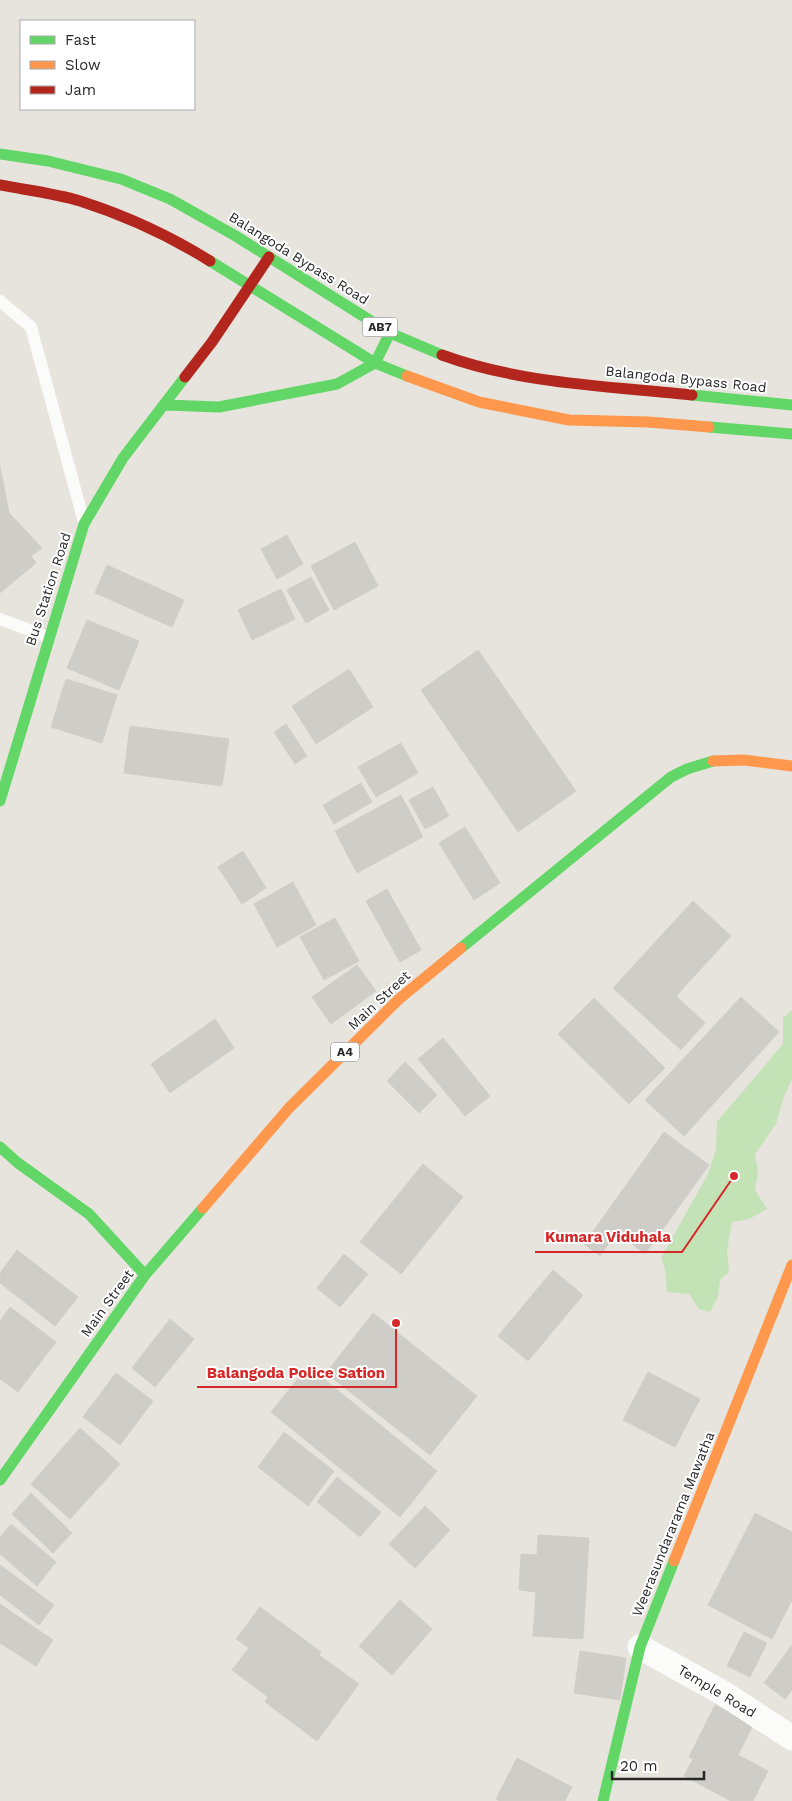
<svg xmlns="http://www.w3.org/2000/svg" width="792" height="1801" font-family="'Work Sans',sans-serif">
<rect width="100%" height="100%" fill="#e6e4dd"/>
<path fill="#c3e2b6" d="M 792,1010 L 792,1080 L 784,1096 L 776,1124 L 755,1154 L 758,1172 L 755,1190 L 767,1209 L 749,1219 L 732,1222 L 727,1250 L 729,1272 L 720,1280 L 718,1297 L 710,1312 L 699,1309 L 689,1294 L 667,1292 L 665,1269 L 661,1258 L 707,1176 L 716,1150 L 717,1122 L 783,1044 L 783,1018 Z"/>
<path fill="#cfcdc8" stroke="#d1cfc9" d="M 0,466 L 9,513 L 42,548 L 31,556 L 36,563 L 0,593 Z
M 287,535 L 303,564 L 277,579 L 261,549 Z
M 355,542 L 378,586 L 334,610 L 311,566 Z
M 107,565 L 184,600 L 172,627 L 95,593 Z
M 311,577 L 329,610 L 306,623 L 287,590 Z
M 281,589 L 295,619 L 252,640 L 238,610 Z
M 87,620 L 139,641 L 119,690 L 67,668 Z
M 478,650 L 576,791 L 518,832 L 421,690 Z
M 349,669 L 373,707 L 316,744 L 292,706 Z
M 66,679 L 117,695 L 102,743 L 51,727 Z
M 286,724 L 307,756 L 295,764 L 274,732 Z
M 130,726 L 229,739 L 222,786 L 124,773 Z
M 401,743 L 418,773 L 376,797 L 358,767 Z
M 361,783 L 372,802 L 334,824 L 323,805 Z
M 433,787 L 449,816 L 425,829 L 409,800 Z
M 401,795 L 423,837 L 357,873 L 335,831 Z
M 465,827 L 500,883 L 474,900 L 439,843 Z
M 243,851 L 266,888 L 242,904 L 218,867 Z
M 293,882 L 316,925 L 277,947 L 254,904 Z
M 387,889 L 421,950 L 400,962 L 366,901 Z
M 693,901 L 731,936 L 676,996 L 705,1023 L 681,1050 L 613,988 Z
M 335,918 L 359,961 L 324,980 L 300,937 Z
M 357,965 L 376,991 L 331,1024 L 312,997 Z
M 741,997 L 779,1032 L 684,1136 L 645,1100 Z
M 594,998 L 665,1068 L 629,1104 L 558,1034 Z
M 215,1019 L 234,1048 L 170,1093 L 151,1064 Z
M 443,1038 L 490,1096 L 465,1116 L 418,1059 Z
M 405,1062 L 437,1095 L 419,1113 L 387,1081 Z
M 664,1132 L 709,1165 L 645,1254 L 617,1232 L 600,1256 L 584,1244 Z
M 423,1164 L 463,1197 L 401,1274 L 360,1242 Z
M 17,1250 L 78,1297 L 55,1326 L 0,1283 L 0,1273 Z
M 344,1254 L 368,1274 L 340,1307 L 317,1288 Z
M 553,1270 L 583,1295 L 528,1361 L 498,1336 Z
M 10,1307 L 56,1342 L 18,1392 L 0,1379 L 0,1321 Z
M 373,1313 L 477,1396 L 430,1455 L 326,1373 Z
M 170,1319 L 194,1339 L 155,1387 L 132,1368 Z
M 308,1366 L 437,1471 L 400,1517 L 271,1412 Z
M 648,1372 L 700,1399 L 675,1447 L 623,1420 Z
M 116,1373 L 153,1401 L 120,1445 L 83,1417 Z
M 80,1428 L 120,1464 L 70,1519 L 31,1484 Z
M 284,1432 L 334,1471 L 308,1506 L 258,1467 Z
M 337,1477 L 381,1512 L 360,1537 L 317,1502 Z
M 31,1493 L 72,1533 L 53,1553 L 12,1514 Z
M 425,1506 L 450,1530 L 415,1568 L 389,1544 Z
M 755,1513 L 792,1532 L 792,1600 L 772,1639 L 708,1605 Z
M 11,1524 L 56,1562 L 37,1586 L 0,1554 L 0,1537 Z
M 538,1535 L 589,1538 L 583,1639 L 533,1636 L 536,1592 L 519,1590 L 521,1554 L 537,1555 Z
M 0,1565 L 54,1605 L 39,1625 L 0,1595 Z
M 400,1600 L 432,1629 L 392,1675 L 359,1646 Z
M 0,1604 L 53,1640 L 36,1666 L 0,1643 Z
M 260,1607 L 321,1652 L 319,1655 L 359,1684 L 317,1741 L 265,1702 L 268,1697 L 232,1670 L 249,1648 L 236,1639 Z
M 744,1632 L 767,1643 L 750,1677 L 727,1666 Z
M 792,1645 L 792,1690 L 785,1699 L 764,1683 Z
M 580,1651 L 626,1658 L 620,1700 L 574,1693 Z
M 715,1705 L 753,1725 L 738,1755 L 768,1771 L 753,1801 L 731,1801 L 684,1776 L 693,1759 L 689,1757 Z
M 517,1758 L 572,1787 L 565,1801 L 499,1801 L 496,1799 Z"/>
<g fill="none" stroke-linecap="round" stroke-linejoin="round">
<path stroke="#fbfbfa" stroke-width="12" d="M 0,301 L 31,327 L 84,522
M 0,619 L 48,637"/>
<path stroke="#fbfbfa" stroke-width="25" d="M 640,1647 L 723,1693 L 792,1738"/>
<path stroke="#63d668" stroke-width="11" d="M 0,154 L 48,161 L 121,179 L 170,199 L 234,235 L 390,333 L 442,355
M 210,261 L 375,363 L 407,376
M 692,395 L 792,405
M 165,405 L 219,407 L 337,384 L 375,363 L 390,333
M 709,427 L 792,434
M 0,801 L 84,524 L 123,458 L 185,377
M 461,948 L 671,777 L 687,769 L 713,761
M 0,1147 L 18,1163 L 89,1214 L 145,1275
M 0,1480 L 145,1275 L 203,1208
M 603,1801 L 640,1647 L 674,1561"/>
<path stroke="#ff974d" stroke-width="11" d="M 407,376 L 479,402 L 569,420 L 648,422 L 709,427
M 713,761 L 744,760 L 792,766
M 203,1208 L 289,1108 L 399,999 L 461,948
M 674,1561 L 792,1265"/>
<path stroke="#b3261e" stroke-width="11" d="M 0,185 C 26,190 54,193 80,201 C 124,215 170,236 210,261
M 442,355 C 521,384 608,386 692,395
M 185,377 L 212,342 L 269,257"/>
</g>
<g text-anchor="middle" stroke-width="4" stroke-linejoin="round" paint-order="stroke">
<g fill="#fff" stroke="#686868" stroke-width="1">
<rect x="362.5" y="317.5" width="35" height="19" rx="4"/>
<rect x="331" y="1042.5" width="28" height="19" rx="4"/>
</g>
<g font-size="12" font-weight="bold" fill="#282828">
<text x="380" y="331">AB7</text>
<text x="345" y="1056">A4</text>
</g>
<g font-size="14" fill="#282828" stroke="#fff">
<text transform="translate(299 258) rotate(32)" y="5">Balangoda Bypass Road</text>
<text transform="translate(686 379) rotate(6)" y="5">Balangoda Bypass Road</text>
<text transform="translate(48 589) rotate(-72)" y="5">Bus Station Road</text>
<text transform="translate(379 1000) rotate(-43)" y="5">Main Street</text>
<text transform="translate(107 1303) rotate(-54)" y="5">Main Street</text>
<text transform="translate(673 1524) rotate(-68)" y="5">Weerasundararama Mawatha</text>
<text transform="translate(717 1691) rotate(31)" y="5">Temple Road</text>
</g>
</g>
<path fill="none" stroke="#d62828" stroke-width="2" d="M734 1176L682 1252H535M396 1323L396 1387H197"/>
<g fill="#d62828" stroke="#fff" stroke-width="2">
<circle cx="734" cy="1176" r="5"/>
<circle cx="396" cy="1323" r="5"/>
</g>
<g font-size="15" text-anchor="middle" font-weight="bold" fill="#d62828" stroke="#fff" stroke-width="4" stroke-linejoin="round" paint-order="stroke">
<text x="608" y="1242">Kumara Viduhala</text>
<text x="296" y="1378">Balangoda Police Sation</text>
</g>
<rect x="20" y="20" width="175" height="90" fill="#ffffff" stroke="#a9a9a9"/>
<rect x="30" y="36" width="25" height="8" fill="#63d668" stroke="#a9a9a9"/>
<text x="65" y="45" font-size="15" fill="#282828">Fast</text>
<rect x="30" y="61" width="25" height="8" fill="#ff974d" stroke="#a9a9a9"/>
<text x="65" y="70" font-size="15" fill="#282828">Slow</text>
<rect x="30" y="86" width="25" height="8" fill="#b3261e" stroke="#a9a9a9"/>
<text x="65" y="95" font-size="15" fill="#282828">Jam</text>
<path d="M612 1771v8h92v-8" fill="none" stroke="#282828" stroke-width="2.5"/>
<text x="620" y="1771" font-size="15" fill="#282828" stroke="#ffffff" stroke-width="4" paint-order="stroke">20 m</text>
</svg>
